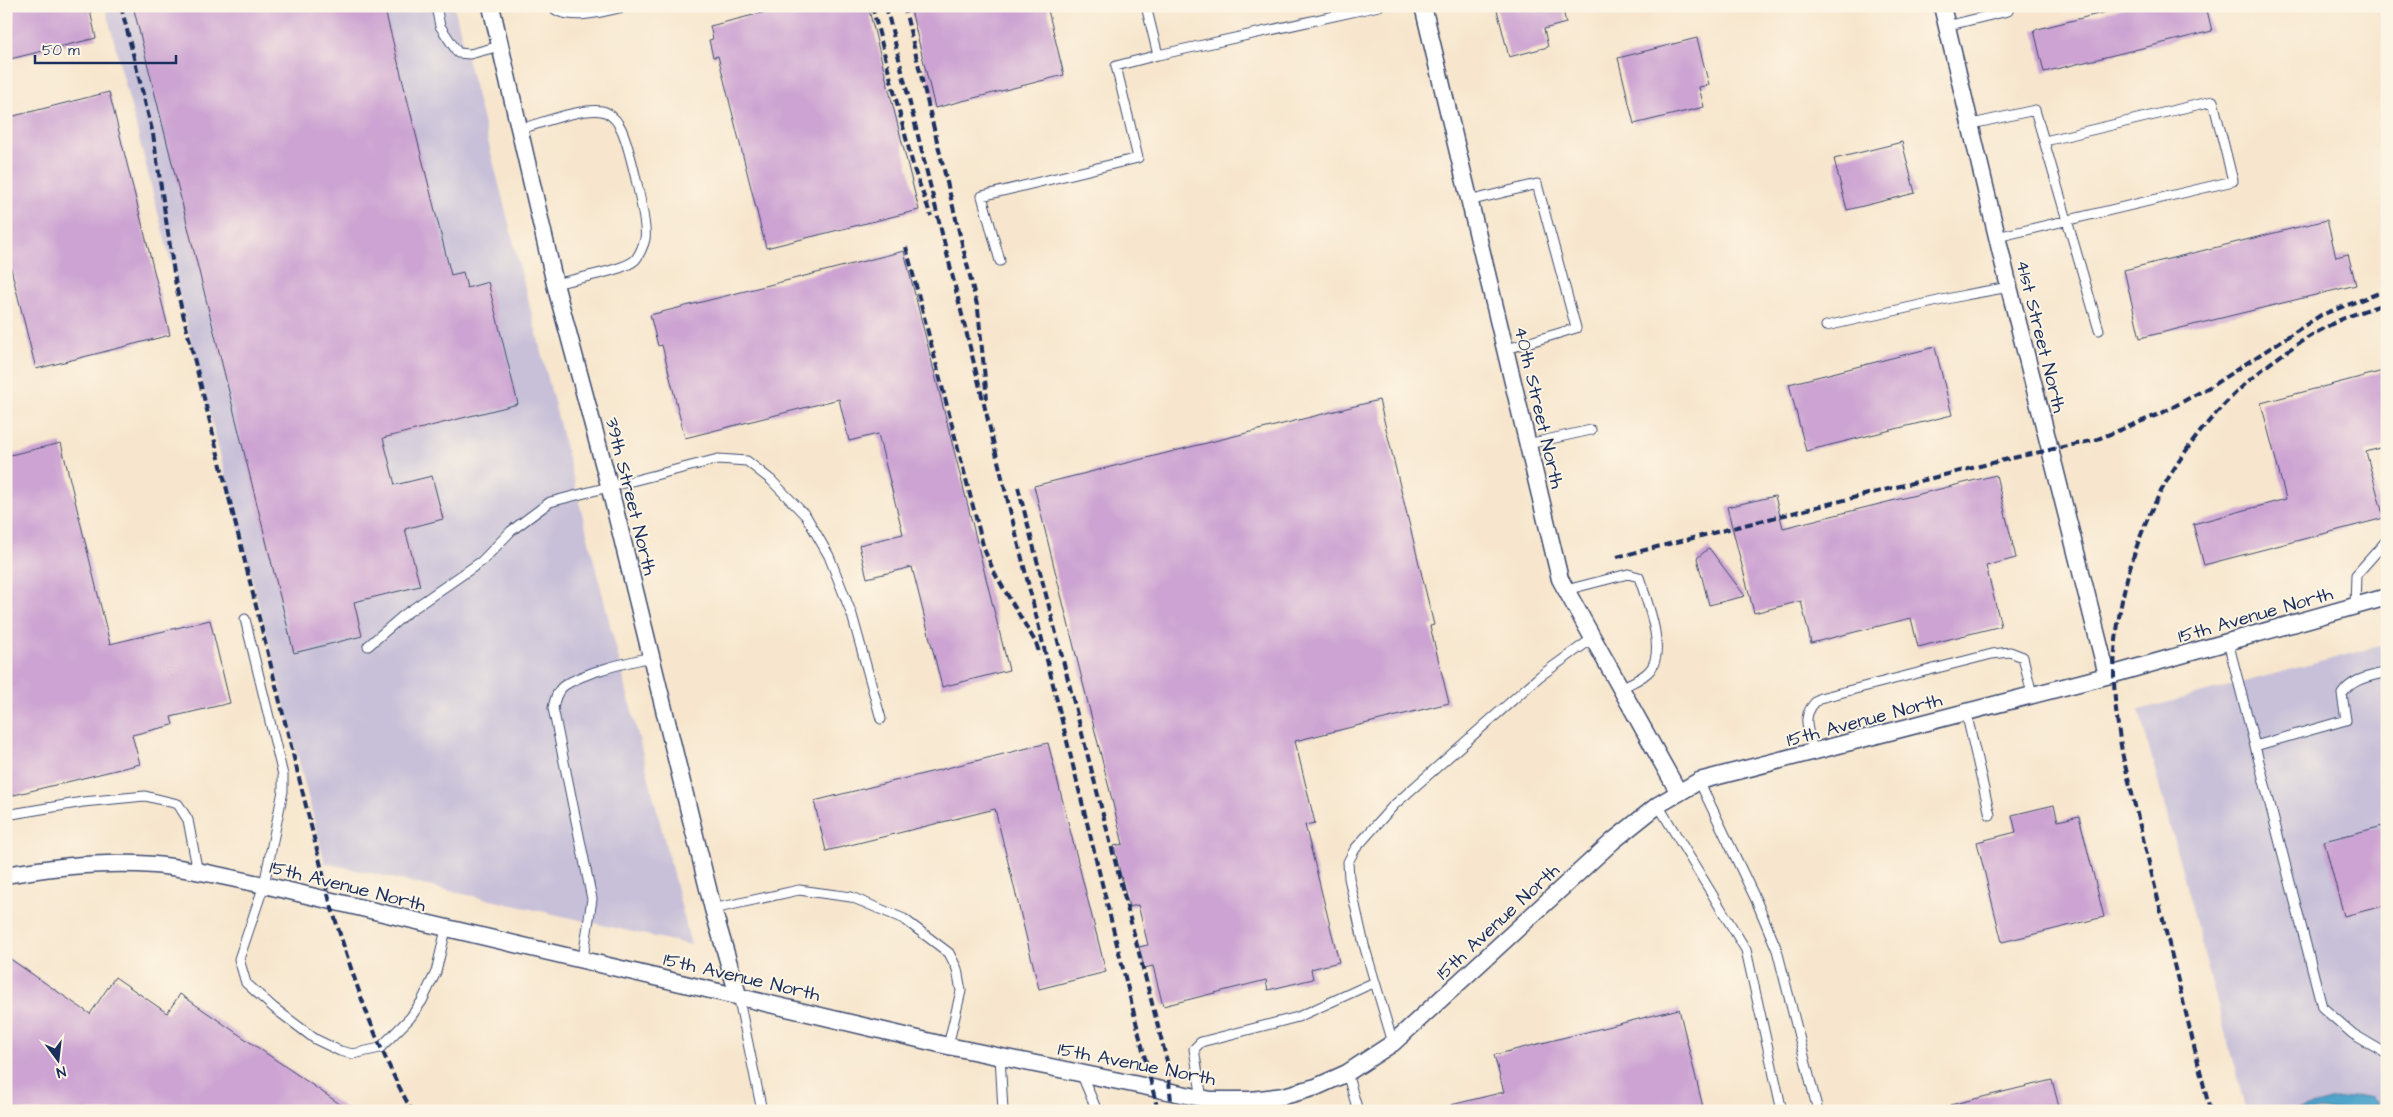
<svg xmlns="http://www.w3.org/2000/svg" width="2393" height="1117" font-family="'Architects Daughter',sans-serif">
<rect width="100%" height="100%" fill="#fcf5e5"/>
<filter id="ink" filterUnits="userSpaceOnUse"><feTurbulence type="fractalNoise" baseFrequency=".02" numOctaves="2"/><feDisplacementMap in="SourceGraphic" scale="10" xChannelSelector="R" yChannelSelector="G"/><feConvolveMatrix kernelMatrix="1 2 1 2 8 2 1 2 1" color-interpolation-filters="sRGB"/></filter>
<filter id="wash" filterUnits="userSpaceOnUse"><feTurbulence type="fractalNoise" baseFrequency=".0096" numOctaves="4" result="noise"/><feDisplacementMap in="SourceGraphic" scale="20" xChannelSelector="R" yChannelSelector="G"/><feGaussianBlur stdDeviation="1.12" result="paint"/><feColorMatrix in="noise" values="0 0 0 0 0 0 0 0 0 0 0 0 0 0 0 0 0 1.4 0 .05"/><feComposite in="paint" operator="in"/></filter>
<g filter="url(#wash)">
<rect width="100%" height="100%" fill="#f7e6cd"/>
<path fill="#c7c0d8" d="M 105,6 L 454,6 L 691,945 L 325,863 Z
M 2387,644 L 2387,1111 L 2246,1111 L 2139,710 Z"/>
<path fill="#4da4ca" stroke="#346a94" d="M 2356,1095 L 2371,1098 L 2382,1111 L 2290,1111 Z"/>
<g id="blocks">
<path fill="#cca3d2" d="M 6,6 L 89,6 L 96,38 L 6,60 Z
M 133,6 L 384,6 L 451,275 L 463,272 L 467,288 L 488,282 L 518,404 L 383,438 L 395,485 L 432,476 L 443,519 L 405,529 L 420,586 L 354,602 L 362,636 L 294,653 Z
M 789,6 L 868,6 L 919,210 L 766,248 L 718,56 L 713,57 L 709,40 L 713,39 L 710,26 Z
M 910,6 L 1047,6 L 1064,75 L 935,108 Z
M 1496,6 L 1562,6 L 1566,23 L 1544,29 L 1548,47 L 1509,57 Z
M 2130,6 L 2206,6 L 2212,31 L 2044,72 L 2034,30 Z
M 1697,38 L 1709,85 L 1699,87 L 1704,107 L 1634,124 L 1618,58 Z
M 109,92 L 170,335 L 36,369 L 6,249 L 6,118 Z
M 1902,142 L 1915,193 L 1847,210 L 1834,159 Z
M 2327,220 L 2336,257 L 2348,254 L 2356,285 L 2140,338 L 2124,270 Z
M 904,251 L 1009,670 L 942,687 L 912,567 L 867,578 L 859,545 L 903,534 L 878,434 L 849,441 L 839,399 L 685,438 L 662,345 L 658,346 L 650,315 Z
M 1935,347 L 1952,415 L 1806,451 L 1789,384 Z
M 2387,370 L 2387,446 L 2366,452 L 2384,518 L 2204,565 L 2193,524 L 2286,499 L 2261,403 Z
M 1379,400 L 1434,625 L 1430,626 L 1449,703 L 1295,741 L 1315,823 L 1305,825 L 1339,962 L 1311,969 L 1313,979 L 1268,990 L 1266,980 L 1163,1006 L 1153,966 L 1144,968 L 1139,947 L 1148,945 L 1138,905 L 1129,907 L 1119,868 L 1114,846 L 1123,844 L 1034,486 Z
M 61,443 L 110,644 L 210,620 L 230,703 L 171,717 L 173,725 L 132,735 L 140,764 L 6,797 L 6,456 Z
M 1996,475 L 2016,558 L 1986,566 L 2001,626 L 1918,647 L 1911,618 L 1811,643 L 1801,601 L 1754,613 L 1727,507 L 1775,496 L 1783,528 Z
M 1709,548 L 1745,596 L 1709,605 L 1697,558 Z
M 1048,743 L 1106,972 L 1039,989 L 995,809 L 826,851 L 814,801 Z
M 2054,805 L 2058,821 L 2079,816 L 2104,917 L 2002,942 L 1977,842 L 2016,832 L 2012,815 Z
M 2387,825 L 2387,905 L 2344,916 L 2324,841 Z
M 6,956 L 90,1014 L 115,977 L 167,1013 L 180,994 L 350,1111 L 6,1111 Z
M 1679,1009 L 1704,1111 L 1452,1111 L 1451,1105 L 1504,1092 L 1494,1055 Z
M 2052,1080 L 2060,1111 L 1950,1111 L 1950,1105 Z"/>
</g>
</g>
<g filter="url(#ink)">
<use href="#blocks" fill-opacity="0" stroke="#3c4a6f" stroke-width="1"/>
<g fill="none" stroke-linecap="round" stroke-linejoin="round">
<defs>
<path id="lane" d="M 436,6 L 440,26 L 458,53 L 470,54 L 500,46
M 551,6 C 567,23 607,11 627,6
M 1146,6 L 1158,55 L 1379,6
M 1946,26 L 2008,11 L 2010,6
M 1972,124 L 2035,110 L 2099,330
M 520,129 C 542,123 580,108 602,111 C 608,112 616,119 619,125 C 628,138 648,225 645,239 C 644,244 639,256 635,260 C 624,271 572,279 555,284
M 1469,201 L 1537,184 L 1576,328 L 1507,349
M 1997,237 L 2233,181 L 2213,101 L 2045,141
M 1000,261 L 982,196 L 1138,158 L 1116,66 L 1158,55
M 1826,326 L 1965,295 L 2009,287
M 1528,444 L 1591,430
M 1566,590 L 1628,574 L 1639,577 C 1646,599 1667,650 1650,670 C 1643,679 1630,683 1621,688
M 2355,606 L 2356,575 L 2387,540
M 245,619 L 283,775 L 283,791 L 264,885 L 239,959 L 246,983 L 274,1008 L 315,1039 L 340,1051 L 353,1054 L 380,1048 L 410,1018 L 422,1001 L 436,972 L 446,929
M 2228,642 L 2255,746
M 368,646 L 404,615 L 482,561 L 511,531 L 550,502 L 718,459 L 747,461 L 771,480 L 806,516 L 829,556 L 852,615 L 881,719
M 2387,672 C 2369,677 2353,678 2342,694 L 2346,720 L 2255,746 L 2322,1007 L 2353,1034 L 2387,1054
M 1966,712 L 1990,815
M 1814,753 C 1808,730 1799,714 1820,698 L 1992,654 L 2010,652 L 2023,657 L 2032,694
M 1699,781 L 1756,900 L 1777,950 L 1818,1111
M 1658,805 L 1746,950 L 1782,1111
M 6,815 L 83,802 L 145,796 L 178,804 L 188,820 L 198,873
M 713,909 L 799,890 L 851,897 L 904,919 L 949,953 L 957,969 L 961,991 L 948,1046
M 583,958 L 592,899 L 553,708 C 555,699 557,690 565,685 C 588,671 625,663 651,657
M 738,995 L 762,1111
M 1393,1043 L 1364,945 L 1349,878 L 1348,862 L 1355,849 L 1393,806 L 1540,676 L 1593,638
M 1000,1055 L 1003,1111
M 1081,1073 L 1097,1111
M 1347,1073 L 1358,1111
M 1202,1099 L 1194,1049 L 1201,1042 L 1298,1017 L 1375,982"/>
<path id="street" d="M 491,6 L 555,284 L 609,485 L 713,909 L 738,995
M 1423,6 L 1560,579 L 1679,793
M 1942,6 L 2009,287 L 2107,675
M 6,875 C 56,866 105,861 155,865 C 191,868 229,878 264,885 L 948,1046 L 1211,1100 L 1251,1100 L 1284,1096 L 1316,1087 L 1347,1073 L 1393,1043 L 1613,841 L 1658,805 L 1699,781 L 2114,674 L 2387,597"/>
</defs>
<use href="#lane" stroke="#3c4a6f" stroke-width="11"/>
<use href="#street" stroke="#3c4a6f" stroke-width="19"/>
<use href="#lane" stroke="#fff" stroke-width="9"/>
<use href="#street" stroke="#fff" stroke-width="16"/>
<path stroke="#1b2f5e" stroke-width="4" stroke-dasharray="8 4" stroke-linecap="butt" d="M 121,6 L 153,134 L 176,286 L 330,902 C 352,974 375,1045 412,1111
M 872,6 L 914,169 L 931,216
M 886,6 L 1158,1111
M 904,6 L 978,309 L 987,399
M 906,247 L 984,549 L 995,574 L 1036,643 L 1040,655
M 1018,487 L 1167,1061 L 1172,1111
M 1617,557 L 2008,459 L 2095,440 L 2162,413 L 2213,385 L 2321,315 L 2387,290
M 2210,1111 L 2123,757 C 2118,729 2114,702 2114,674 C 2117,524 2198,395 2330,325 C 2347,315 2368,310 2387,303"/>
</g>
</g>
<g text-anchor="middle" stroke-width="4" stroke-linejoin="round" paint-order="stroke">
<g font-size="19" fill="#1b2f5e" stroke="#fcf5e5">
<text transform="translate(2042 336) rotate(76)" y="7">41st Street North</text>
<text transform="translate(1540 407) rotate(77)" y="7">40th Street North</text>
<text transform="translate(632 496) rotate(76)" y="7">39th Street North</text>
<text transform="translate(2255 614) rotate(-16)" y="7">15th Avenue North</text>
<text transform="translate(1864 719) rotate(-15)" y="7">15th Avenue North</text>
<text transform="translate(348 885) rotate(14)" y="7">15th Avenue North</text>
<text transform="translate(1497 921) rotate(-43)" y="7">15th Avenue North</text>
<text transform="translate(742 976) rotate(13)" y="7">15th Avenue North</text>
<text transform="translate(1137 1063) rotate(11)" y="7">15th Avenue North</text>
</g>
</g>
<rect width="2393" height="1117" fill="none" stroke="#fcf5e5" stroke-width="25"/>
<g transform="translate(58 1060) rotate(165)" stroke="#fcf5e5" stroke-width="4" paint-order="stroke">
<path d="M0-4L9 19L0 12L-9 19Z" fill="#1b2f5e"/>
<text y="-8" font-size="14" font-weight="bold" text-anchor="middle" fill="#1b2f5e">N</text>
</g>
<path d="M35 55v8h141v-8" fill="none" stroke="#1b2f5e" stroke-width="2.5"/>
<text x="42" y="55" font-size="15" fill="#1b2f5e" stroke="#fcf5e5" stroke-width="4" paint-order="stroke">50 m</text>
</svg>
